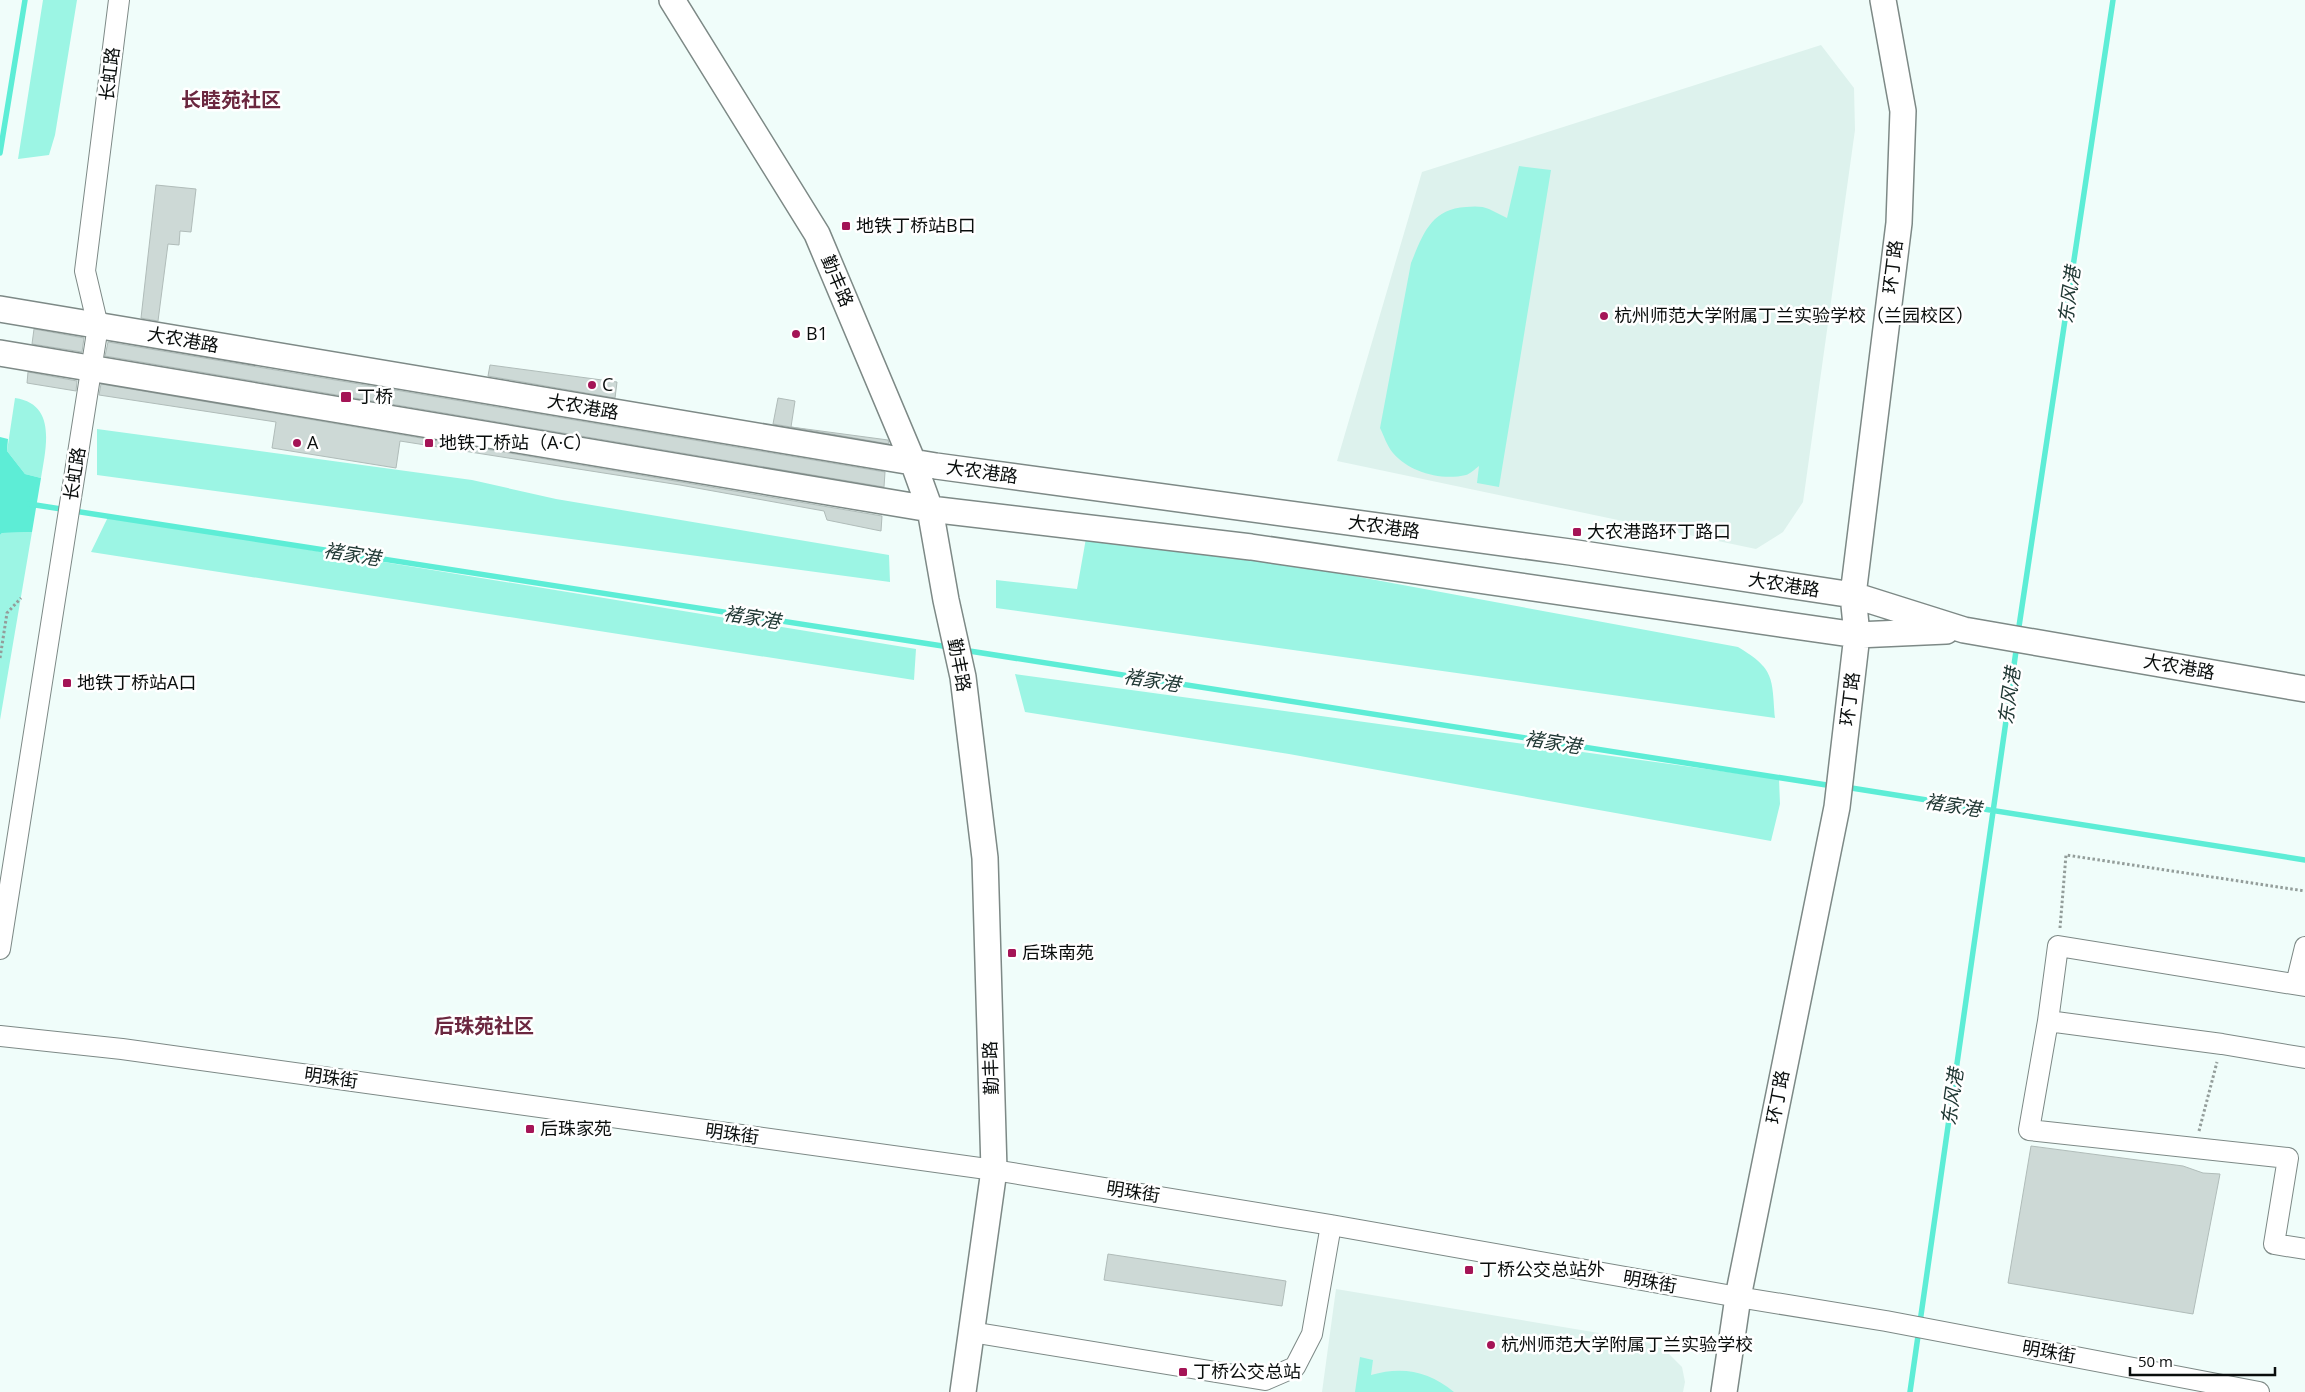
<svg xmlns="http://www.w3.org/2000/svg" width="2305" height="1392" font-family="'Open Sans','Noto Sans SC',sans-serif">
<rect width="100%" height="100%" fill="#f0fdfa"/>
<path fill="#ddf2ed" d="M 1821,45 L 1854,88 L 1855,130 L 1803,502 L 1783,532 L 1756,549 L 1337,461 L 1422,172 Z
M 1336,1289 L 1641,1340 L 1665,1350 L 1682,1367 L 1685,1382 L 1683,1392 L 1322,1392 Z"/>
<path fill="#9cf5e4" d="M 43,0 L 77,0 L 55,135 L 49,155 L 18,159 Z
M 1519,166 L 1551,170 L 1499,487 L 1477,483 L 1479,466 C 1475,469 1470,474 1466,475 C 1441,481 1409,472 1393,453 C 1387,446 1384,436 1380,428 L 1411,263 C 1423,234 1431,209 1466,207 C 1474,206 1483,206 1489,209 C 1495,212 1501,215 1507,218 Z
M 15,398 C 57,404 46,447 41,478 L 25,474 L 7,451 Z
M 97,429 L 472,480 L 556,499 L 889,555 L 890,582 L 97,475 Z
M 108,517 L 916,649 L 914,680 L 91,552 Z
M 1088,527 L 1738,647 C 1775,669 1772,678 1775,718 L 996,608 L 996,580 L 1077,589 Z
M 32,532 L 0,720 L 0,535 L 2,533 Z
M 1015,674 L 1779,779 L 1780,804 L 1771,841 L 1289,754 L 1025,712 Z
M 1360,1357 L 1373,1360 L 1371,1375 C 1402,1366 1429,1371 1454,1392 L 1355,1392 Z"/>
<path fill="#5dedd6" d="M 0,437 L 8,439 L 7,451 L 25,474 L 41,478 L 32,532 L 2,533 L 0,535 Z"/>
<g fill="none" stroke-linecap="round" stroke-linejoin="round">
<path stroke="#5dedd6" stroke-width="5.5" d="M 0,153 L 25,0
M 29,504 L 949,647
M 2018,633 L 2113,0
M 963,650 L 1833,786
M 1845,787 L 2305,860
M 1910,1392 L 2017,644"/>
</g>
<path fill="#cdd9d6" stroke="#b0bcb9" d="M 156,185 L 196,189 L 191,232 L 180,231 L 179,245 L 168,244 L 158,321 L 141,318 Z
M 34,329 L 84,338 L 82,352 L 32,344 Z
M 108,342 L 885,472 L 884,487 L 105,356 Z
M 490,365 L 617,382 L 615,398 L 488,376 Z
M 28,372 L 77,381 L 76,391 L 27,383 Z
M 101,384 L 882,516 L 881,531 L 827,520 L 824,511 L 680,485 L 400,441 L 396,468 L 272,448 L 276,422 L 99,395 Z
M 778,398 L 795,401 L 791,427 L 773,424 Z
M 791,427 L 888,440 L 889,444 Z
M 2031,1146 L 2183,1166 L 2203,1173 L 2220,1174 L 2193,1314 L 2008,1283 Z
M 1108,1254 L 1286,1281 L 1282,1306 L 1104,1280 Z"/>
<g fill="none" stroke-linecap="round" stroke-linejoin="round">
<defs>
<path id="minor" d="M 0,949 L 98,326 L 85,271 L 119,0
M 2296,984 L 2305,947
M 2305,986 L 2058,946 L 2048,1021 L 2029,1130 L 2288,1158 L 2274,1244 L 2305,1249
M 2048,1021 L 2222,1044 L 2305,1058
M 0,1036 L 122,1049 L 994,1170 L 1331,1225 L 1738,1297 L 1886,1321 L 2259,1392
M 971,1332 L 1265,1380 L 1295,1367 L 1312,1334 L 1331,1225"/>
<path id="major" d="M 672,0 L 817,234 L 913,462 L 930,509 L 946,600 L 963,677 L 985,858 L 994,1170 L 963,1392
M 0,309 L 936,466 L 1570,552 L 1853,595 L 1964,630 L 2305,689
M 0,353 L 930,509 L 1251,547 L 1857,635 L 1946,631
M 1724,1392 L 1738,1297 L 1837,807 L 1857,635 L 1853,595 L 1899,223 L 1903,111 L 1883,0"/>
</defs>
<use href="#minor" stroke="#7d8986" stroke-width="22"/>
<use href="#major" stroke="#7d8986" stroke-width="28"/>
<path stroke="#939d9a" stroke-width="3" stroke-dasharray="2.5 2.5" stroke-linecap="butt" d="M 0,658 L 7,613 L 21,598
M 2060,928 L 2066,855 L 2305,891
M 2199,1131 L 2217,1062"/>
<use href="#minor" stroke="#fff" stroke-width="20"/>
<use href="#major" stroke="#fff" stroke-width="25"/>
</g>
<g fill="#a41456" stroke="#fff" stroke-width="2">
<rect x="841" y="221" width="10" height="10" rx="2.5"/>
<circle cx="1604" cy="316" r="5"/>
<circle cx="796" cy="334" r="5"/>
<circle cx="592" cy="385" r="5"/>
<rect x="340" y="391" width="12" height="12" rx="2.5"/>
<circle cx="297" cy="443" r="5"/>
<rect x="424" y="438" width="10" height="10" rx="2.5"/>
<rect x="1572" y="527" width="10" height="10" rx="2.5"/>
<rect x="62" y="678" width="10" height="10" rx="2.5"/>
<rect x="1007" y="948" width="10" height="10" rx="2.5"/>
<rect x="525" y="1124" width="10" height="10" rx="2.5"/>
<rect x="1464" y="1265" width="10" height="10" rx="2.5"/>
<circle cx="1491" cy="1345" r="5"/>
<rect x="1178" y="1367" width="10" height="10" rx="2.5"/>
</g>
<g text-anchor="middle" stroke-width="5" stroke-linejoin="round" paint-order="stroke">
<g font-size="18" fill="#090d0c" stroke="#fff">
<text transform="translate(110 74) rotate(-83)" y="6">长虹路</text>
<text transform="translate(1893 267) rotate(-83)" y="6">环丁路</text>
<text transform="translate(837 281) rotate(67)" y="6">勤丰路</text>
<text transform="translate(183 340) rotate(10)" y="6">大农港路</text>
<text transform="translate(583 407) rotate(10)" y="6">大农港路</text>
<text transform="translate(982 472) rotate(8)" y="6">大农港路</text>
<text transform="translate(75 474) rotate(-81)" y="6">长虹路</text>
<text transform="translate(1384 527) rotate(8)" y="6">大农港路</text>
<text transform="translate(1784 585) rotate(9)" y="6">大农港路</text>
<text transform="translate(959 665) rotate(79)" y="6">勤丰路</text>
<text transform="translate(2179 667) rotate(10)" y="6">大农港路</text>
<text transform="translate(1850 699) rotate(-83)" y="6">环丁路</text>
<text transform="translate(991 1068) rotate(-92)" y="6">勤丰路</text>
<text transform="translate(331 1078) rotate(8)" y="6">明珠街</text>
<text transform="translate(1778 1097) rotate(-79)" y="6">环丁路</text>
<text transform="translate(732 1134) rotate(8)" y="6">明珠街</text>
<text transform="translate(1133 1192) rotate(9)" y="6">明珠街</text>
<text transform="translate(1650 1282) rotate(10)" y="6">明珠街</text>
<text transform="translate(2049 1352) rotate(10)" y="6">明珠街</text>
</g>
<g font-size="18" fill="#090d0c" stroke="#fff" text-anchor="start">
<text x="856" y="232">地铁丁桥站B口</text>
<text x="1614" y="322">杭州师范大学附属丁兰实验学校（兰园校区）</text>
<text x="806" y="340">B1</text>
<text x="602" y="391">C</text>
<text x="357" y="403">丁桥</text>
<text x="307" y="449">A</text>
<text x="439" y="449">地铁丁桥站（A·C）</text>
<text x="1587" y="538">大农港路环丁路口</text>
<text x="77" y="689">地铁丁桥站A口</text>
<text x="1022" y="959">后珠南苑</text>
<text x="540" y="1135">后珠家苑</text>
<text x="1479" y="1276">丁桥公交总站外</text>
<text x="1501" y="1351">杭州师范大学附属丁兰实验学校</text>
<text x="1193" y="1378">丁桥公交总站</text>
</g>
<g font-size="19" font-style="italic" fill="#203834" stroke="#fff">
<text transform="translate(2069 295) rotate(-82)" y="7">东风港</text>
<text transform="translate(352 554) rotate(9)" y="7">褚家港</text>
<text transform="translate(752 617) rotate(9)" y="7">褚家港</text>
<text transform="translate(1152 680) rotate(9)" y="7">褚家港</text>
<text transform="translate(2009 696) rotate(-82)" y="7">东风港</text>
<text transform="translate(1553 742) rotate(9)" y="7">褚家港</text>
<text transform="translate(1953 805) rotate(9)" y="7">褚家港</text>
<text transform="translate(1952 1097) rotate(-82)" y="7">东风港</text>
</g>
<g font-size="20" font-weight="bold" fill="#6b273f" stroke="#fff">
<text x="231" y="107">长睦苑社区</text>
<text x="484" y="1033">后珠苑社区</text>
</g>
</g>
<path d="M2130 1367v8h145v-8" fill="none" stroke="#090d0c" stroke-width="2.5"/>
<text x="2138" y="1367" font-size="15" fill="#090d0c" stroke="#ffffff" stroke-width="4" paint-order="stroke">50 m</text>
</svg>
